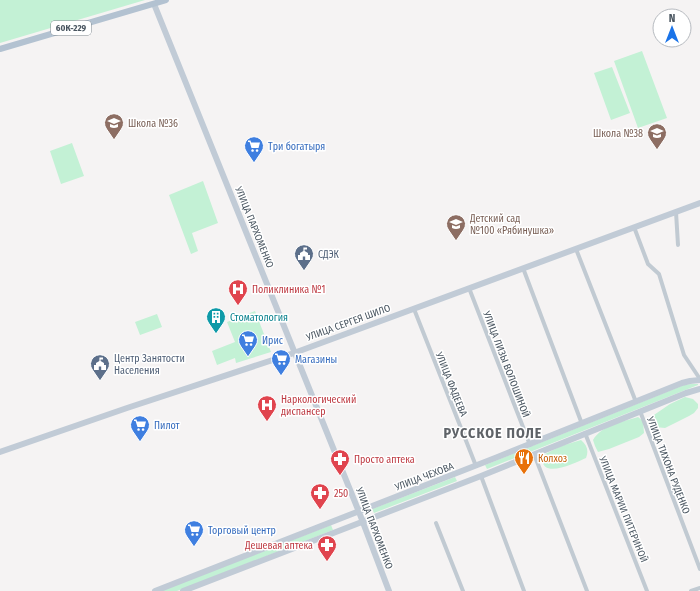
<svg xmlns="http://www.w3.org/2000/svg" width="700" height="591" font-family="'Fira Sans Condensed',sans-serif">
<rect width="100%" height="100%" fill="#f5f3f3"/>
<path fill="#c3f1d5" d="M 0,0 L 145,0 L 0,43 Z
M 642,51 L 667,118 L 638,128 L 614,61 Z
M 612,67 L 630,113 L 611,120 L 594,73 Z
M 72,143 L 84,176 L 61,184 L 50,151 Z
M 203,181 L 218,223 L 192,233 L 198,251 L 191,254 L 169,195 Z
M 255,311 L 271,352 L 236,363 L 235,358 L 217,365 L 212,351 L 235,342 L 227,322 Z
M 157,314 L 162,327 L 140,335 L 135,322 Z
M 691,384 L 698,384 L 698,385 L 487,469 L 485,465 L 684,385 Z
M 685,397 L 693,399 L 698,404 L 698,408 L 694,413 L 689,416 L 665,428 L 655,427 L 653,423 L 651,417 L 670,404 Z
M 638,417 L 643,421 L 644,433 L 639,437 L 609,449 L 598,452 L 595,446 L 593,440 C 602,425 622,422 638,417 Z
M 581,440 C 587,445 589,451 586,458 C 575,463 538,481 543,455 L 561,446 Z
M 455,477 L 457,481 L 374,513 L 372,509 Z
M 331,525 L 333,530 L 177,591 L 161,591 Z"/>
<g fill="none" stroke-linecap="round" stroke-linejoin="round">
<path stroke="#c1cad2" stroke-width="4" d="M 676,212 L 678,245
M 634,227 L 648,264 L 659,274 L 684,355 L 700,379
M 576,249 L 636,402
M 523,268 L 582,424
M 469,288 L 530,445
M 414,309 L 476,466
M 640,411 L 700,569
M 585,433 L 647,591
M 534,454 L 587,591
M 481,476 L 524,591
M 436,523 L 463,591
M 691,591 L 700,588"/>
<path stroke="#c1cbd6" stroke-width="6" d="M 154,4 L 359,512 L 389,591
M 0,452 L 127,408 L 294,353 L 700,203
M 155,591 L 495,458 L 682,383 L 690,381 L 700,380
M 183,591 L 481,476 L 686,393 L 700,389"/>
<path stroke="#b3c2d1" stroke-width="6" d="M 0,49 L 166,0"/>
</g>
<defs>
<symbol id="school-pin" viewBox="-11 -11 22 30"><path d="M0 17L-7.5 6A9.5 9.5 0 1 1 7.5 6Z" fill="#8d6e63" stroke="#fff"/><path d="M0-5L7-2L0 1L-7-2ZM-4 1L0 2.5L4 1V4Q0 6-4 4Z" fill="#fff"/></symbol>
<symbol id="supermarket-pin" viewBox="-11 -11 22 30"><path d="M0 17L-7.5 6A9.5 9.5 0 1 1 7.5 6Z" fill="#3f7fe0" stroke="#fff"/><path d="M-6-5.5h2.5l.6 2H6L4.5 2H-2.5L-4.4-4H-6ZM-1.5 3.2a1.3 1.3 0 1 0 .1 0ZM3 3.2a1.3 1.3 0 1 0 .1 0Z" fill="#fff"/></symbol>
<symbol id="civic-pin" viewBox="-11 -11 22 30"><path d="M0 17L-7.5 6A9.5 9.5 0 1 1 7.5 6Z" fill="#5c6f8a" stroke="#fff"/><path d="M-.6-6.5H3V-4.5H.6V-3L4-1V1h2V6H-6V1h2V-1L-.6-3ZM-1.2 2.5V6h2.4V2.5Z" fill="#fff"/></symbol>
<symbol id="hospital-pin" viewBox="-11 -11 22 30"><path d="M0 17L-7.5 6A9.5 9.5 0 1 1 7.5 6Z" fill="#e0444e" stroke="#fff"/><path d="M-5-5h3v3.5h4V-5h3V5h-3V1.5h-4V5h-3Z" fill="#fff"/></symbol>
<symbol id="building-pin" viewBox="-11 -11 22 30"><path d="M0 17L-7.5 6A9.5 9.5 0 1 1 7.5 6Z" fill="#0f9aa8" stroke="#fff"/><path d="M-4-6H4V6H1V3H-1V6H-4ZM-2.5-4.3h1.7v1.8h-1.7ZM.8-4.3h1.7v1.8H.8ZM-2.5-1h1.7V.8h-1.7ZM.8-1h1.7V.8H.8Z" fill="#fff"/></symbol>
<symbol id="restaurant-pin" viewBox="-11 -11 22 30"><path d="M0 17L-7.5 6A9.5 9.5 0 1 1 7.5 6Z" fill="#e8710a" stroke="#fff"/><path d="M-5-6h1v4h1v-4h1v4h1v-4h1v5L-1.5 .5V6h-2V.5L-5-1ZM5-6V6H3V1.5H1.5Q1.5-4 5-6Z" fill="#fff"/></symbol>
<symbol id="pharmacy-pin" viewBox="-11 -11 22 30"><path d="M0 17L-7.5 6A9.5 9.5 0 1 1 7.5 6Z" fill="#e0444e" stroke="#fff"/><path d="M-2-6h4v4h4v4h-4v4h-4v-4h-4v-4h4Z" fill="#fff"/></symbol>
</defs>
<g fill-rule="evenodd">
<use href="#school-pin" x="103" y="112" width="22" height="30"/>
<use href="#school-pin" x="646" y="122" width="22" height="30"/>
<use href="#supermarket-pin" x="243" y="135" width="22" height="30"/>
<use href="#school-pin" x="445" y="213" width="22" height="30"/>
<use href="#civic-pin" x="293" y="243" width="22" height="30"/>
<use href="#hospital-pin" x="227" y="278" width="22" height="30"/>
<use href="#building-pin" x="205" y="306" width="22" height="30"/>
<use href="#supermarket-pin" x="237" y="329" width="22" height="30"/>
<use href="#supermarket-pin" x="270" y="348" width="22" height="30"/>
<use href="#civic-pin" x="89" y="353" width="22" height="30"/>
<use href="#hospital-pin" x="256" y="394" width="22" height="30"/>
<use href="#supermarket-pin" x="129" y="414" width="22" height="30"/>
<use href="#restaurant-pin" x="513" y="447" width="22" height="30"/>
<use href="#pharmacy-pin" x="329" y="448" width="22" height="30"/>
<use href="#pharmacy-pin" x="309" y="482" width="22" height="30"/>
<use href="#supermarket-pin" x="183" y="519" width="22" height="30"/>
<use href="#pharmacy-pin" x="316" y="534" width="22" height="30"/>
</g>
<g text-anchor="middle" stroke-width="3" stroke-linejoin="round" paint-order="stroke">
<rect fill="#fff" stroke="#808990" stroke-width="1" x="51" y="21" width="40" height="14" rx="3"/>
<g font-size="9" font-weight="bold" fill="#4a5661">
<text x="71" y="31">60К-229</text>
</g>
<g font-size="10" fill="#785e54" stroke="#fff" text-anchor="start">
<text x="128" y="127">Школа №36</text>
<text x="643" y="137" text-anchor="end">Школа №38</text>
<text x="470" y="222">Детский сад<tspan x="470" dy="12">№100 «Рябинушка»</tspan></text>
</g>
<g font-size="10" fill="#366cbe" stroke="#fff" text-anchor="start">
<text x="268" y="150">Три богатыря</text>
<text x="262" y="344">Ирис</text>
<text x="295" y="363">Магазины</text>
<text x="154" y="429">Пилот</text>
<text x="208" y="534">Торговый центр</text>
</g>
<g font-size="10" fill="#4a5661" stroke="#fff">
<text transform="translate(255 227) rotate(68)" y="4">УЛИЦА ПАРХОМЕНКО</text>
<text transform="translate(348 322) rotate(-20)" y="4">УЛИЦА СЕРГЕЯ ШИЛО</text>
<text transform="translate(507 364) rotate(69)" y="4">УЛИЦА ЛИЗЫ ВОЛОШИНОЙ</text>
<text transform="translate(452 384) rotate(68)" y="4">УЛИЦА ФАДЕЕВА</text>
<text transform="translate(669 465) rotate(69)" y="4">УЛИЦА ТИХОНА РУДЕНКО</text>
<text transform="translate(424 476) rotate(-21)" y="4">УЛИЦА ЧЕХОВА</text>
<text transform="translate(624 509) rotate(68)" y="4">УЛИЦА МАРИИ ПИТЕРИНОЙ</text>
<text transform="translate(375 528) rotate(69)" y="4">УЛИЦА ПАРХОМЕНКО</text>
</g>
<g font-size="10" fill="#4e5e75" stroke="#fff" text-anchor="start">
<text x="318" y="258">СДЭК</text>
<text x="114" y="362">Центр Занятости<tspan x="114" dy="12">Населения</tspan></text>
</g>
<g font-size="10" fill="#be3a42" stroke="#fff" text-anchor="start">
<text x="252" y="293">Поликлиника №1</text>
<text x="281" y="403">Наркологический<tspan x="281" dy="12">диспансер</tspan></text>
<text x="354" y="463">Просто аптека</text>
<text x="334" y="497">250</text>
<text x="313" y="549" text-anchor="end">Дешевая аптека</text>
</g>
<g font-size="10" fill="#0d838f" stroke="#fff" text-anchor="start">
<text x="230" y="321">Стоматология</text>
</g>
<g font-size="10" fill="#c56008" stroke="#fff" text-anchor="start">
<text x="538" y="462">Колхоз</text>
</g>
<g font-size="14" font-weight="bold" letter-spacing="1" fill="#5f6368" stroke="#fff">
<text x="493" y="438">РУССКОЕ ПОЛЕ</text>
</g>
</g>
<g transform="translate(672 28)"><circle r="19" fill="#ffffff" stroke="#b7bbc0"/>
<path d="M0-3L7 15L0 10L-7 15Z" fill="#1a73e8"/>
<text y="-6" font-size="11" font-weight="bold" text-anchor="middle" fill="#4a5661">N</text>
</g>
</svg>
